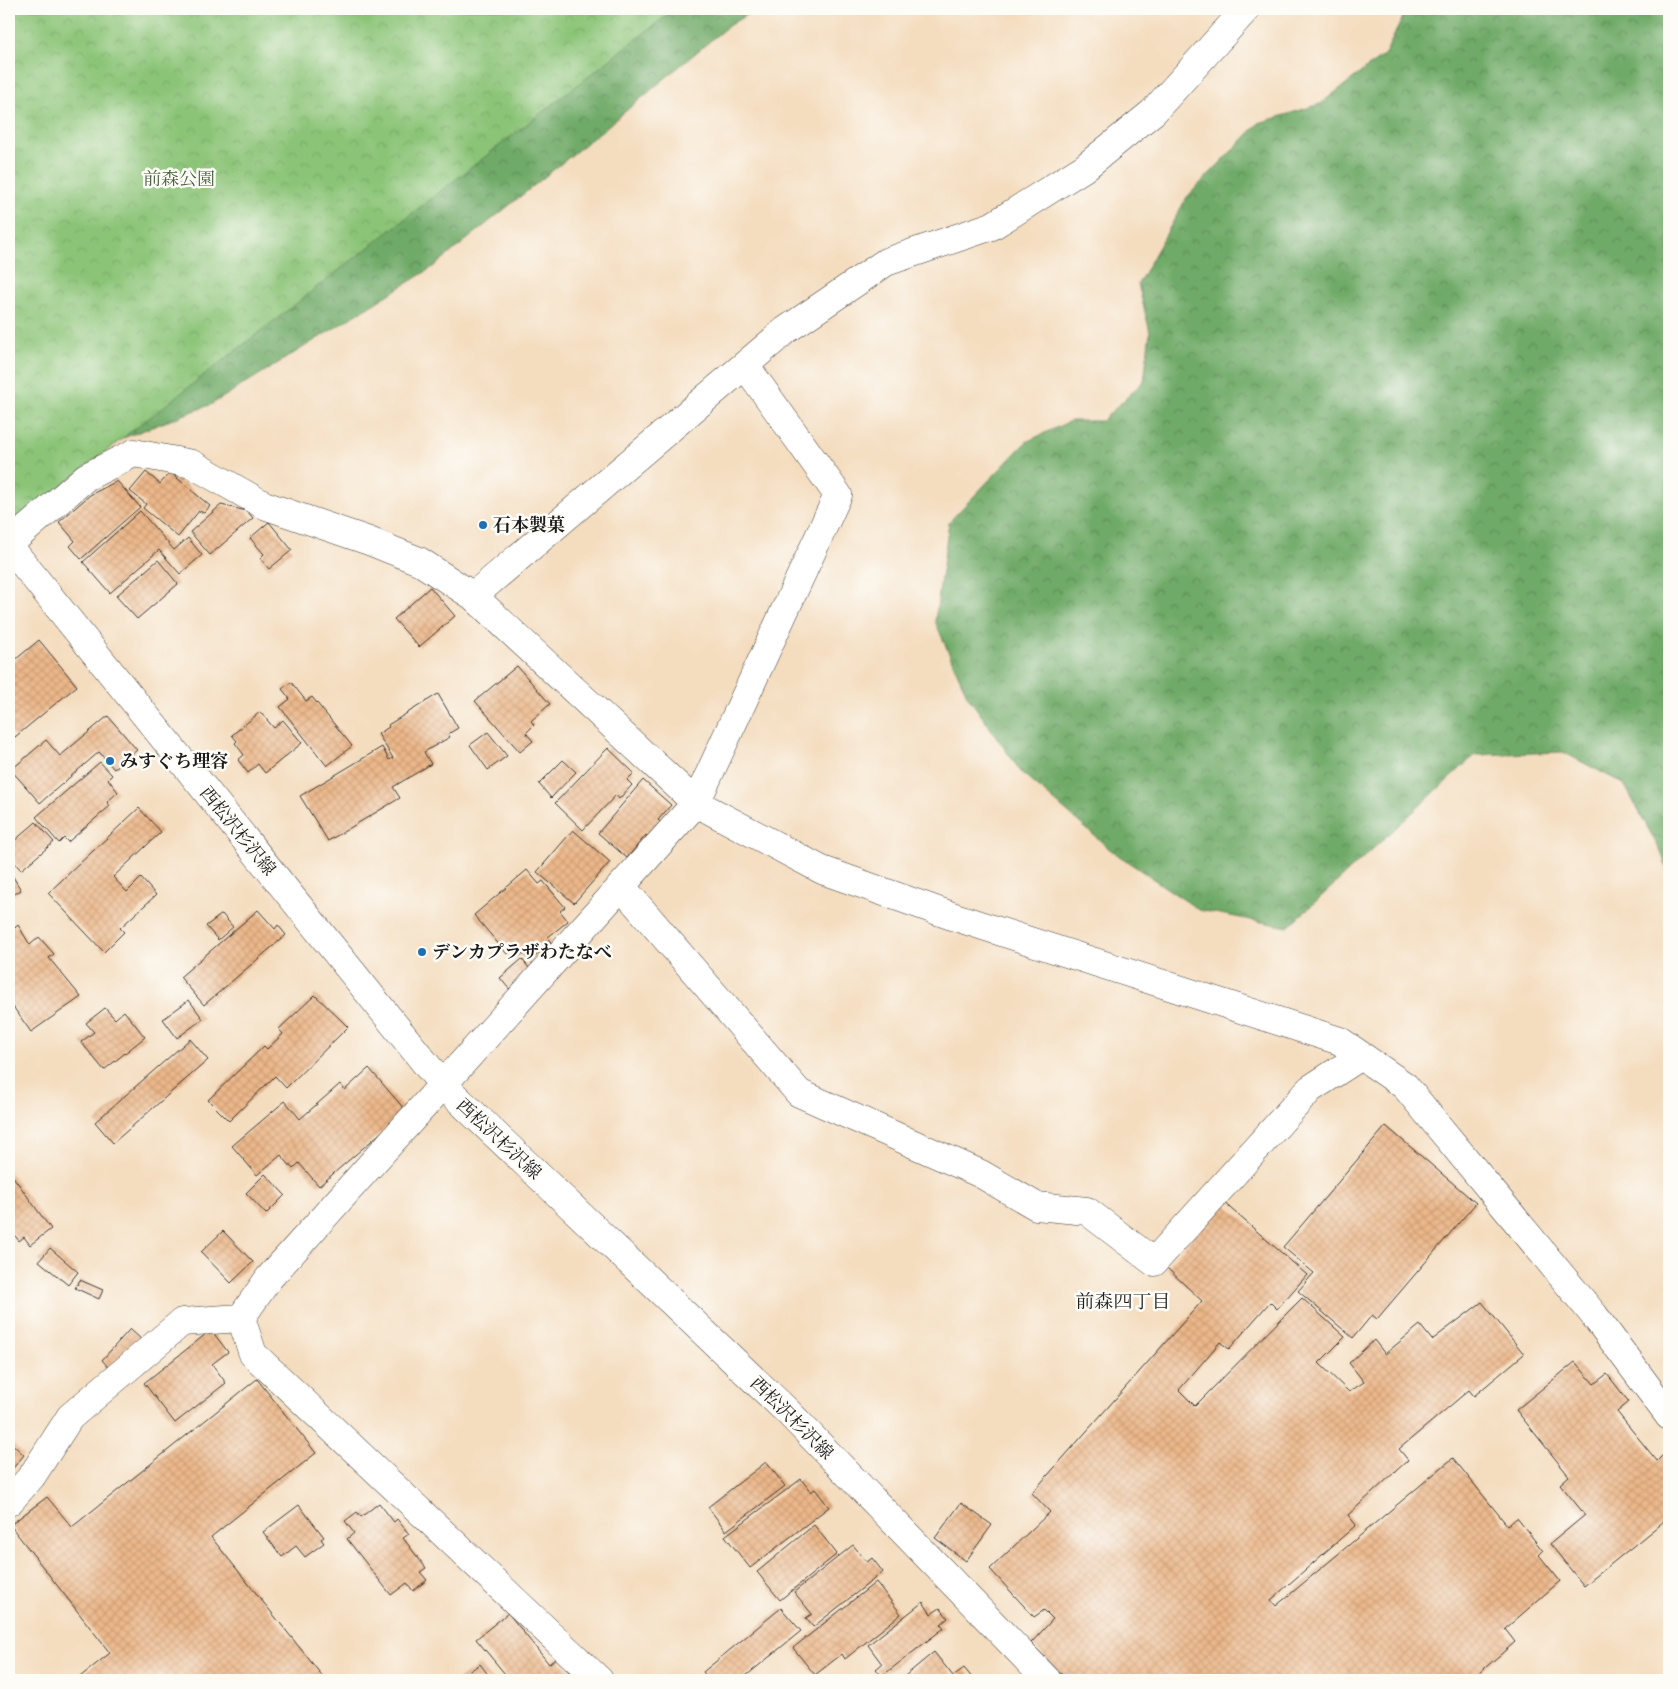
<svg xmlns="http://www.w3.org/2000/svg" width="1678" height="1689" font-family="'IM FELL French Canon','Noto Serif JP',serif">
<defs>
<pattern id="forest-crowns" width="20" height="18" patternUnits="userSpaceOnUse" patternTransform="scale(1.25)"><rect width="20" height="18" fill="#70aa68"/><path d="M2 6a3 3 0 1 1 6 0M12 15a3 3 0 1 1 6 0" fill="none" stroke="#5b8a55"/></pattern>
<pattern id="park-crowns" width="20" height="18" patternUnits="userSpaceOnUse" patternTransform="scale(1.25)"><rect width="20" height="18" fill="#8bc477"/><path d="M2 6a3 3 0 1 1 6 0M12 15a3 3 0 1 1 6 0" fill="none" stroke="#77a866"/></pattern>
<pattern id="building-cross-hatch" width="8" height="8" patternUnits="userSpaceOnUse" patternTransform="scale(1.25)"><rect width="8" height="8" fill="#ecb78a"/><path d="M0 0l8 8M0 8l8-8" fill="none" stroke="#ca9d76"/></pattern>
</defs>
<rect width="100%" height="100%" fill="#fdfcf7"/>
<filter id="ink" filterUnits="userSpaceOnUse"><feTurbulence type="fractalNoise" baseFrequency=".02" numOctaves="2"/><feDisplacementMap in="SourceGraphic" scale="10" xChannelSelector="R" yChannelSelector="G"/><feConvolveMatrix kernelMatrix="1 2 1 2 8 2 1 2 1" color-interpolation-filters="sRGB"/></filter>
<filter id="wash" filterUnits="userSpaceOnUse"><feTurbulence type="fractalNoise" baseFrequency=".0096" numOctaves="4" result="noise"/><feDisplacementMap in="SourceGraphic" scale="20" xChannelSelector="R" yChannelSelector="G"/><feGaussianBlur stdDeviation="1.12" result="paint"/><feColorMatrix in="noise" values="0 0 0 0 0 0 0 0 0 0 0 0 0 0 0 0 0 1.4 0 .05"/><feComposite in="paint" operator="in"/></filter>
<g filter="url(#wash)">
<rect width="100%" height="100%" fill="#f4ddbf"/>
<path fill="url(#forest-crowns)" stroke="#466342" d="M 9,9 L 756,9 L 728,26 L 610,124 L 433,267 L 212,404 L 16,479 L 9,371 Z
M 1407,9 L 1669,9 L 1669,875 L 1661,852 L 1624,784 L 1563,752 L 1475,755 L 1288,927 L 1199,910 L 1112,851 L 1021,772 L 967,695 L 935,621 L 949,522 L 1026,442 L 1070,421 L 1102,421 L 1144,381 L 1150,332 L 1138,284 L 1187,197 L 1259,123 L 1320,104 L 1385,54 Z"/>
<path fill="url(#park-crowns)" stroke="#54704a" d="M 9,9 L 675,9 L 10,526 Z"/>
<g id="blocks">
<path fill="url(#building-cross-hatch)" d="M 146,472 L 160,484 L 170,472 L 210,506 L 204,513 L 199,511 L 178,537 L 143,508 L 146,504 L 130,491 Z
M 117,481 L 140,507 L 81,559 L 70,546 L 75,541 L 59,522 L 90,495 Z
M 221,505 L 247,511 L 253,518 L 210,555 L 190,532 Z
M 140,511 L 174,550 L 188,538 L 202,555 L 180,574 L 159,550 L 110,593 L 83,562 Z
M 269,522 L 292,550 L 269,569 L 260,558 L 264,554 L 250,538 Z
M 158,560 L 178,584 L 137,619 L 116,596 Z
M 430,587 L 455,616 L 419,647 L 394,619 Z
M 39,640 L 77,686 L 15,737 L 9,730 L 9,665 Z
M 517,666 L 550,704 L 531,721 L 534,725 L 526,733 L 533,741 L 520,752 L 475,701 Z
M 291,682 L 306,701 L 312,697 L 352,746 L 327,766 L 280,707 L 290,699 L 282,689 Z
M 438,694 L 458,728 L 448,734 L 450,737 L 424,752 L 431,764 L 393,787 L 400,798 L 328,841 L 300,796 L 382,747 L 389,760 L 393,758 L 378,734 L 389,727 L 388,725 Z
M 260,712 L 274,728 L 283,720 L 302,743 L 265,773 L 258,764 L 248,773 L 238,760 L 244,755 L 235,743 L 237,741 L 232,735 Z
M 108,716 L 137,750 L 114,769 L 99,752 L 40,803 L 11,770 L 46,740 L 60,756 Z
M 488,732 L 507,756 L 488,770 L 470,745 Z
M 608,748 L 634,773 L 627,780 L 632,785 L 619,799 L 616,795 L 583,830 L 555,803 Z
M 563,760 L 576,772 L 551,798 L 539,784 Z
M 100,762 L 112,775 L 108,779 L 118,792 L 107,802 L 110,806 L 68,842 L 64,838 L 59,843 L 36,817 Z
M 643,780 L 671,805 L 658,820 L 663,824 L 650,839 L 646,835 L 627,858 L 598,833 Z
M 139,808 L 161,832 L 113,877 L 127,892 L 141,878 L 156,895 L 120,928 L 124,932 L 104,952 L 48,893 Z
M 36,822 L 54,842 L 21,870 L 9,856 L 9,842 L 11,840 L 13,842 Z
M 573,830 L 610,862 L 574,903 L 537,872 Z
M 9,870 L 21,890 L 9,897 Z
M 527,870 L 539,884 L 543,881 L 565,907 L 560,911 L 568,921 L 547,938 L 551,942 L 530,961 L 523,953 L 519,957 L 513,950 L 507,954 L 474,915 Z
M 258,910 L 275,929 L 278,925 L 286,935 L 204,1005 L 180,977 Z
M 222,914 L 233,927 L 218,940 L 206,926 Z
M 9,920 L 15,928 L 18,925 L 30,945 L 39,937 L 54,954 L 49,958 L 81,997 L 31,1032 L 9,1001 Z
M 522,959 L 532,972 L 509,989 L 500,978 Z
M 315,995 L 348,1027 L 286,1088 L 275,1076 L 229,1121 L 208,1100 L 264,1046 L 267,1049 L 283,1034 L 279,1029 Z
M 189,1000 L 203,1019 L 177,1038 L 163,1019 Z
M 105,1008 L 115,1019 L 124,1011 L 145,1037 L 104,1070 L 81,1042 L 94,1032 L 86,1023 Z
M 190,1039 L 208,1060 L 113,1143 L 95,1122 Z
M 369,1068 L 406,1111 L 319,1186 L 299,1163 L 293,1169 L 281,1155 L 257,1175 L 232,1146 L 285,1101 L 300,1119 L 340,1084 L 345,1090 Z
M 1386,1126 L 1476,1203 L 1377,1319 L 1372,1315 L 1353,1338 L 1298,1291 L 1314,1273 L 1283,1247 Z
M 9,1171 L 51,1229 L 30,1245 L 24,1237 L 19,1241 L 9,1228 Z
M 265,1174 L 285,1195 L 266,1214 L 246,1193 Z
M 1222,1201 L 1307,1275 L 1277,1309 L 1270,1302 L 1229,1349 L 1220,1342 L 1179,1390 L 1195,1406 L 1302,1298 L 1345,1337 L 1319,1363 L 1349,1392 L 1364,1382 L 1349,1363 L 1374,1340 L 1385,1354 L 1420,1325 L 1432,1340 L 1482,1302 L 1524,1354 L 1474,1396 L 1469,1390 L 1399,1449 L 1408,1460 L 1348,1515 L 1356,1525 L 1271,1600 L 1276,1606 L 1453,1458 L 1507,1525 L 1517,1518 L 1543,1551 L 1539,1555 L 1560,1581 L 1505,1629 L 1515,1642 L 1471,1680 L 1067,1680 L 1031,1643 L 1053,1619 L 1044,1610 L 1034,1617 L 990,1569 L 1050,1512 L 1032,1493 L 1202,1301 L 1167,1268 Z
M 223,1231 L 253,1262 L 231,1283 L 201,1252 Z
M 50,1248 L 78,1272 L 68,1285 L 39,1261 Z
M 80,1280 L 103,1290 L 99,1299 L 75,1288 Z
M 130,1329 L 143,1341 L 110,1369 L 102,1360 Z
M 211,1330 L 228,1352 L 212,1364 L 226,1383 L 175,1423 L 144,1383 Z
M 1575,1362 L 1594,1384 L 1607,1374 L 1629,1402 L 1617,1412 L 1657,1461 L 1664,1454 L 1669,1460 L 1669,1517 L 1584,1586 L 1550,1544 L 1585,1515 L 1560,1484 L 1569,1476 L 1516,1410 Z
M 257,1379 L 316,1453 L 211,1537 L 324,1678 L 320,1680 L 76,1680 L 110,1653 L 10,1525 L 47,1497 L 72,1527 Z
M 9,1441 L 24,1455 L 9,1473 Z
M 766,1462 L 785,1486 L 726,1531 L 708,1507 Z
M 801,1479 L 811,1492 L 815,1489 L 829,1507 L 750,1568 L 725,1536 Z
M 379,1503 L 394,1522 L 397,1519 L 409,1534 L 403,1538 L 426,1568 L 420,1572 L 427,1580 L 413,1591 L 407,1583 L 391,1595 L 347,1539 L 354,1533 L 345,1521 L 357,1512 L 361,1517 Z
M 961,1503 L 992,1525 L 966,1561 L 935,1538 Z
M 299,1505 L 324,1537 L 321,1539 L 324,1543 L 305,1557 L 296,1546 L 282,1557 L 263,1532 Z
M 814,1525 L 837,1554 L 780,1600 L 757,1572 Z
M 853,1545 L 867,1562 L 872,1558 L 883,1572 L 813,1627 L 806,1618 L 812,1614 L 794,1592 Z
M 876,1582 L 901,1614 L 845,1659 L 842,1654 L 815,1675 L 793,1648 Z
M 923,1602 L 931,1614 L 940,1608 L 948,1618 L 941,1624 L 944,1628 L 882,1676 L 876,1669 L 882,1664 L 868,1645 Z
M 781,1608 L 801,1631 L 741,1680 L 710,1680 L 703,1672 Z
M 508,1613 L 549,1664 L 557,1657 L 570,1673 L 566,1677 L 569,1680 L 510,1680 L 476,1639 Z
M 934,1652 L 953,1676 L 964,1668 L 974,1680 L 900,1680 Z
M 480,1664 L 492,1680 L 457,1680 Z"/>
</g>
</g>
<g filter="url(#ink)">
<use href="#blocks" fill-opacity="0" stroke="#3c3934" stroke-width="1"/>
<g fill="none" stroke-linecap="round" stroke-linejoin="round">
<defs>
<path id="street" d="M 9,544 L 86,477 L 134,453 L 192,464 L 264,505 L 369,541 L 419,561 L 473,596 L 696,803 L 822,870 L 952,916 L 1340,1041 L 1405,1086 L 1594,1315 L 1669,1416
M 473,596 L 786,330 L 886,262 L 992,226 L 1084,168 L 1153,112 L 1246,9
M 621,886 L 799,1093 L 981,1174 L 1036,1206 L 1087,1211 L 1154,1262 L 1310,1089 L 1361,1056
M 241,1318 L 269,1278 L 696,803 L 838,495 L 745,365
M 241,1318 L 253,1354 L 599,1680
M 9,1502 L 32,1476 L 70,1417 L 182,1322 L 241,1318"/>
<path id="secondary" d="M 9,546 L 442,1084 L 788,1412 L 1047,1680"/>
</defs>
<use href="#street" stroke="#3c3934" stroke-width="29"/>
<use href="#secondary" stroke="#3c3934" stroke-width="29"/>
<use href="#street" stroke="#fff" stroke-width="28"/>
<use href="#secondary" stroke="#fff" stroke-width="28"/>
</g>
</g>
<g fill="#1f6fb2" stroke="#fdfcf7" stroke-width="2">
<circle cx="483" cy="525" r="5"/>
<circle cx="110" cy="761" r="5"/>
<circle cx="422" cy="952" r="5"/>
</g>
<g text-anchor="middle" stroke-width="5" stroke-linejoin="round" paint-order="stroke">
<g font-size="18" fill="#485f40" stroke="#fdfcf7">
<text x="179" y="185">前森公園</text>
</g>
<g font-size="18" font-weight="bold" fill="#1c1c1c" stroke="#fdfcf7" text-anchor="start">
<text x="493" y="531">石本製菓</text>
<text x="120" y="767">みすぐち理容</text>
<text x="432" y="958">デンカプラザわたなべ</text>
</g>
<g font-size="18" fill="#1c1c1c" stroke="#fdfcf7">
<text transform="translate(238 831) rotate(51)" y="6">西松沢杉沢線</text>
<text transform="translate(499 1139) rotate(43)" y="6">西松沢杉沢線</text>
<text transform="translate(792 1418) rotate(45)" y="6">西松沢杉沢線</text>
</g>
<g font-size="19" fill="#1c1c1c" stroke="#fdfcf7">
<text x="1123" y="1308">前森四丁目</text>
</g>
</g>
<rect width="1678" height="1689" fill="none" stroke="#fdfcf7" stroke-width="30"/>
</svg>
